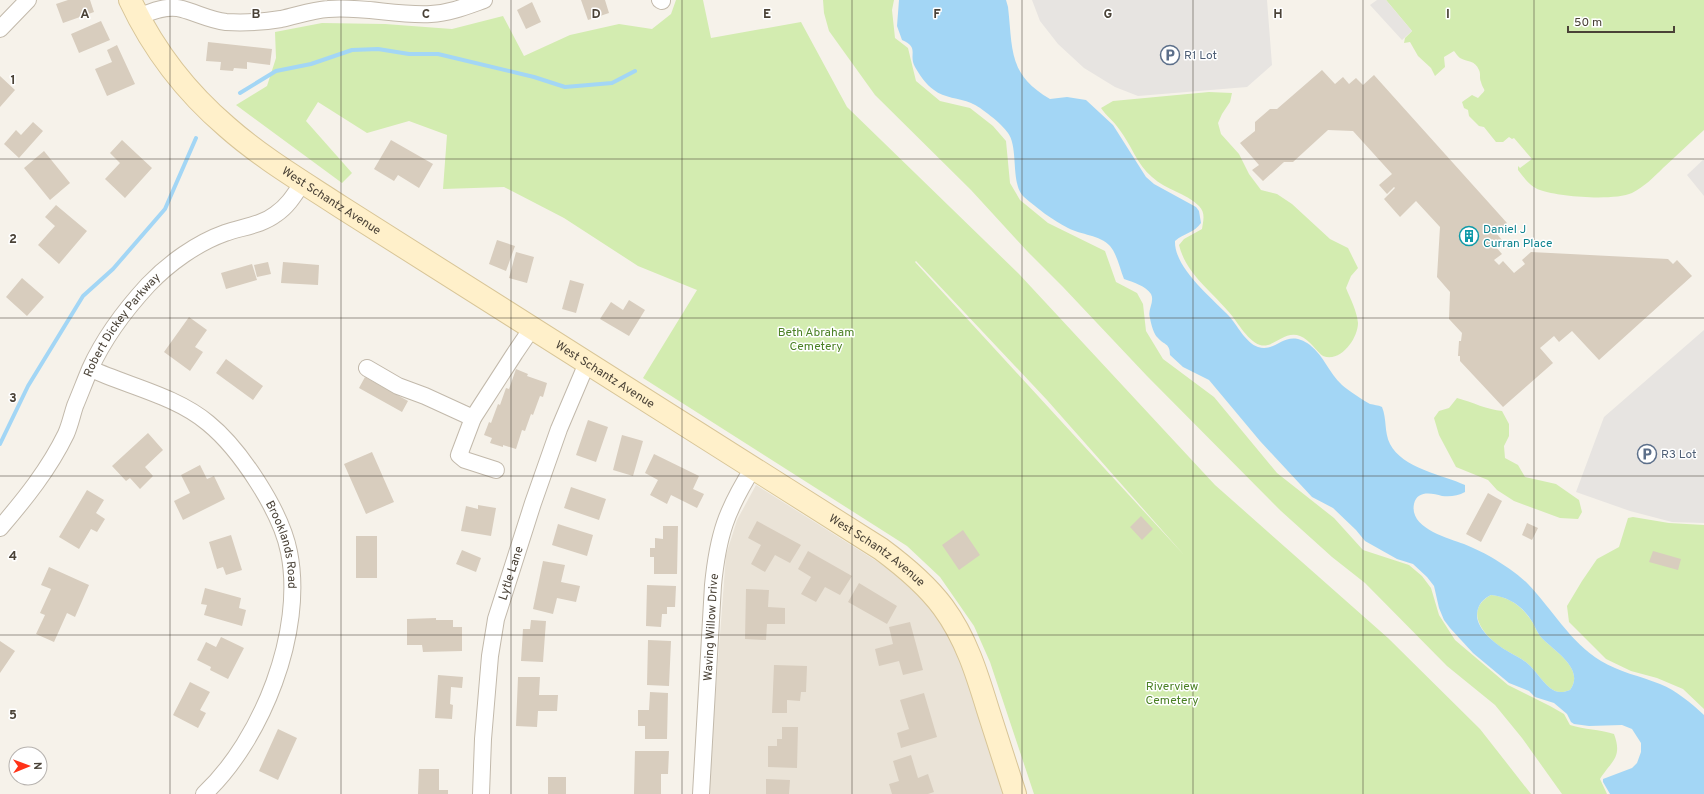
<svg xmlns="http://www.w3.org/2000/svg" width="1704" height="794" font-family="Overpass,sans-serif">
<rect width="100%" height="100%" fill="#f6f2ea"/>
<path fill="#eae3d7" d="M 756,485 L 897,574 L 921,593 L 942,621 L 966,671 L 1003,794 L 708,794 L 726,555 L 737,520 Z"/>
<path fill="#d3ecb0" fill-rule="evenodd" d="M 676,0 L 703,0 L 711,38 L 801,22 L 847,107 L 1019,274 L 1215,485 L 1388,638 L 1480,729 L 1531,794 L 1034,794 L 990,662 L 974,626 L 940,577 L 907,546 L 643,378 L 697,290 L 638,266 L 564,218 L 504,187 L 443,189 L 447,135 L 409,121 L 367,133 L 318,102 L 306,121 L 352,173 L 342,183 L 236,105 L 267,86 L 276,58 L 275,32 L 322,23 L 385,24 L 452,29 L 503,16 L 524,56 L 570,35 L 619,24 L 652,29 L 671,14 ZM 916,261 L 1047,400 L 1184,555 L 915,262 Z
M 823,0 L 894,0 L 892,10 L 895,38 L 908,48 L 916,81 L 940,101 L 970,108 L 993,126 L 1006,141 L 1010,183 L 1020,200 L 1048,223 L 1105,251 L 1116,282 L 1137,293 L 1143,304 L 1146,331 L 1163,359 L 1214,397 L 1277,473 L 1334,518 L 1363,550 L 1409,565 L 1422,576 L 1431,588 L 1439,615 L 1455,640 L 1508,685 L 1550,706 L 1564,714 L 1570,725 C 1585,730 1599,729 1614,734 C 1623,758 1611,761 1600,779 L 1607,794 L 1562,794 L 1522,738 L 1495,705 L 1447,666 L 1365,583 L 1332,557 L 1281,511 L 1147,376 L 1063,287 L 1027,251 L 971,190 L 875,95 L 829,31 L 824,13 Z
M 1386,0 L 1704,0 L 1704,130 C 1690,143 1677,155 1663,168 C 1654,177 1644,187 1632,193 C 1614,201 1559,197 1540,190 C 1531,187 1524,178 1518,170 L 1518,166 L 1520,168 L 1532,159 L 1514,138 L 1512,139 L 1509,137 L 1503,142 L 1496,142 L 1484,127 L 1479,126 L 1469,116 L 1468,110 L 1464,108 L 1462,102 L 1472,95 L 1478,98 C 1488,87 1484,93 1481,82 C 1479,78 1481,74 1479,70 C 1475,60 1467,62 1460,58 C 1457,56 1456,53 1454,51 L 1444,57 L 1445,67 L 1435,76 L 1431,68 L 1418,56 L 1410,42 L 1404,43 L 1405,38 L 1412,31 Z
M 1209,92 L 1232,93 L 1230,102 L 1222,114 L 1218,123 L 1221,134 L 1239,154 L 1249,174 L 1261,190 L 1277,194 L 1292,204 L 1330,239 L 1348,248 L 1358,268 L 1351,276 L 1346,288 C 1350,298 1357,311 1358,323 C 1358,338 1341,363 1323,356 C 1317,352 1310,340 1300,336 C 1284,330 1273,349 1260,345 C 1246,340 1237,320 1227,310 C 1209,289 1186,273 1179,245 L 1184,239 L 1202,229 C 1203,221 1206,213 1199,206 C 1186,193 1166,190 1152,177 C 1137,165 1131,144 1119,129 C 1114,121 1106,116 1101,108 L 1113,101 Z
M 1457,398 C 1472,402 1488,410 1502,411 L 1509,424 L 1509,436 L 1504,446 L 1505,458 L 1518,465 L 1525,477 L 1556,484 L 1579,500 L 1582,512 L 1578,519 L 1560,518 L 1514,501 L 1497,490 L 1488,480 L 1456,467 L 1439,435 L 1434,418 L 1439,411 L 1449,408 Z
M 1633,517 L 1669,523 L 1704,525 L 1704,709 L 1683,689 L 1657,678 L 1631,671 L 1606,659 L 1569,622 L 1567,606 L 1582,581 L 1597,559 L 1619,547 L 1628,518 Z
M 1491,595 C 1510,597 1522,606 1533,623 C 1535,627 1537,632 1540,636 C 1552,650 1586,668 1570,690 C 1565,692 1560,693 1555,691 C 1543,685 1537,671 1527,663 C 1521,658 1515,656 1509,652 C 1488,641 1460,612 1491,595 Z"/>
<path fill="#e7e4e1" d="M 1032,0 L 1267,0 L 1272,65 L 1247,87 L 1138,96 L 1115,87 L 1084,68 L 1058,44 L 1040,21 Z
M 1377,0 L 1386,0 L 1412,31 L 1402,40 L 1370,5 Z
M 1704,159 L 1704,196 L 1687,175 Z
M 1704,330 L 1704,523 L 1672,522 L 1630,511 L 1576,492 L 1604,417 Z"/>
<path fill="#a3d6f5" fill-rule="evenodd" d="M 899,0 L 1006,0 L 1008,7 C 1013,51 1008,74 1050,99 L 1067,97 L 1086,100 L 1113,125 L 1146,177 L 1154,184 L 1196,207 L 1199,211 L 1201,223 C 1194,233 1184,233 1175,241 C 1174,268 1212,298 1229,316 C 1237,325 1246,343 1258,347 C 1278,353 1285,327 1310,345 C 1324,356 1329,373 1342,385 C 1348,390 1364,401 1370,404 C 1374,405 1378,405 1382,407 C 1387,419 1384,432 1390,444 C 1402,468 1443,475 1465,485 L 1465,492 C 1458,496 1450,497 1442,496 C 1432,493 1417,490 1414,504 C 1409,528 1448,538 1464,544 C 1473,548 1483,552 1491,557 C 1504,565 1518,574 1528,584 C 1552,609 1570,642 1601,661 C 1619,672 1640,676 1660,684 C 1677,691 1691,703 1704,715 L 1704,794 L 1610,794 L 1603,782 L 1603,779 L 1632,768 L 1637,763 L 1641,752 L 1641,743 L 1632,729 L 1622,725 L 1589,726 L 1574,724 L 1571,722 L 1567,714 L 1554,703 L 1535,697 L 1529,691 L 1509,683 L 1473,653 L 1450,628 L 1444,620 L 1439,608 L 1434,586 L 1427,577 L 1413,564 L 1397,559 L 1365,541 L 1356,530 L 1333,508 L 1312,497 L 1260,441 L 1209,380 L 1183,367 L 1170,355 C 1170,343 1164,345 1158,338 C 1154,335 1151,324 1150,318 C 1147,310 1155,302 1151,294 C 1146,286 1133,282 1124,279 C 1120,269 1117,254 1110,246 C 1100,235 1081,235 1068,228 C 1052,220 1037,208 1024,197 C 1010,184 1019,148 1008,133 C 1002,124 981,107 971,103 C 959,98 944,98 934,90 C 926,85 919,74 915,67 C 908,54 920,48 902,40 L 897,26 ZM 1491,595 C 1509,597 1523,606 1533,623 C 1535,627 1537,632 1540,636 C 1552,650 1586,668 1570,690 C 1565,692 1560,693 1555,691 C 1543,685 1537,671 1527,663 C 1521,658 1515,656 1509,652 C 1496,645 1476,629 1477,614 C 1478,604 1483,599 1491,595 Z"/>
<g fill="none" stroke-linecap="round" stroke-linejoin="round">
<path stroke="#a3d6f5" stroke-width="4" d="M 240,93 L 276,71 L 311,64 L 352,50 L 378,49 L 409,54 L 438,54 L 534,77 L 565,87 L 612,83 L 635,71
M 0,444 L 28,386 L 83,296 L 113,269 L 165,209 L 196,138"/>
</g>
<path fill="#d8cdbe" d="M 68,0 L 90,0 L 94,12 L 63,23 L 56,4 Z
M 581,0 L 605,0 L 609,13 L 588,20 Z
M 532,2 L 541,22 L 526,29 L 517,10 Z
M 101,21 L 110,40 L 79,53 L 71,34 Z
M 208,42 L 272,49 L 270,65 L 247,62 L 247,69 L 234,68 L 233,71 L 220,70 L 221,62 L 206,61 Z
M 117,45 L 135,84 L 107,96 L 95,69 L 112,62 L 107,50 Z
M 1322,70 L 1335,84 L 1343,77 L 1349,84 L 1356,78 L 1363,85 L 1374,75 L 1507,223 L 1496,233 L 1502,240 L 1495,246 L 1502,254 L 1494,260 L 1499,265 L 1503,261 L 1514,273 L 1525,264 L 1522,260 L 1531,252 L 1668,259 L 1673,264 L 1677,260 L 1692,276 L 1599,360 L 1572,331 L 1559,342 L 1554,336 L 1540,348 L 1553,363 L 1503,407 L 1460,361 L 1460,356 L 1458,356 L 1459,341 L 1461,341 L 1462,333 L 1449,319 L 1450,292 L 1437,277 L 1440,227 L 1416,201 L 1400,217 L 1384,199 L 1395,188 L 1394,187 L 1387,194 L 1379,185 L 1392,174 L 1353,131 L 1328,130 L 1293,162 L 1284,162 L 1263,181 L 1252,170 L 1259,165 L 1240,143 L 1255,131 L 1255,122 L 1270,109 L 1277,109 Z
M 0,76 L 15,90 L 0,107 Z
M 33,122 L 43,131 L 19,158 L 4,144 L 16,130 L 21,135 Z
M 122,140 L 152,168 L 125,198 L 105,179 L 120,163 L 110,153 Z
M 391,140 L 433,164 L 419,188 L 398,175 L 394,181 L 374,169 Z
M 44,151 L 70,183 L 50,200 L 24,168 Z
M 56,205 L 87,231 L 59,264 L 38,245 L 55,226 L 45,217 Z
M 497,240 L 515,246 L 506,271 L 489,264 Z
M 516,252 L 534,257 L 527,283 L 509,278 Z
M 268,262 L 271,274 L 257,277 L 254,265 Z
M 283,262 L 319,265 L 318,285 L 281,283 Z
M 252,264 L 257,280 L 226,289 L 221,273 Z
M 22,278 L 44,297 L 27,316 L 6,297 Z
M 570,280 L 584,284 L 576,313 L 562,309 Z
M 629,300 L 645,310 L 629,336 L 600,319 L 611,302 L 623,310 Z
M 189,317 L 207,330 L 195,347 L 203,352 L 190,371 L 164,352 Z
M 226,359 L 263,386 L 253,400 L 216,373 Z
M 516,369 L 528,374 L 527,376 L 547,383 L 543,397 L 540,396 L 533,415 L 531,414 L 525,431 L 522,430 L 516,449 L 503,445 L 503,447 L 490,443 L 492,438 L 484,435 L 489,422 L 491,423 L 498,404 L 500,405 L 506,388 L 509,389 Z
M 365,377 L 408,401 L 402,412 L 359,388 Z
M 588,420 L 608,427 L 596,462 L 576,455 Z
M 148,433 L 163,450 L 145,467 L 153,476 L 140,489 L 130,478 L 126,481 L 112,466 Z
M 622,435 L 643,441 L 633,476 L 613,470 Z
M 372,452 L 394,502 L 366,514 L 344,464 Z
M 654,454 L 699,476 L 693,489 L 704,494 L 697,508 L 671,495 L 667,504 L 650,495 L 658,480 L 645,473 Z
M 200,465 L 207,479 L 214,476 L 225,499 L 183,520 L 174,501 L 190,493 L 181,475 Z
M 571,487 L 606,499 L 599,520 L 564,508 Z
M 87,490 L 104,500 L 96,513 L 105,519 L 97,532 L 91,529 L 79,549 L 59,537 Z
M 1488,493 L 1502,501 L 1481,542 L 1466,534 Z
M 478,505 L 496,508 L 491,536 L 461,531 L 466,506 L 478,509 Z
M 1141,516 L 1153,529 L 1142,540 L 1130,527 Z
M 757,521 L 801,545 L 790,563 L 775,555 L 765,572 L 751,564 L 761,545 L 748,538 Z
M 1527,523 L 1538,528 L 1532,540 L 1522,535 Z
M 558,524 L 593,535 L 587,556 L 552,545 Z
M 663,526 L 678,526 L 677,574 L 654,574 L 654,557 L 650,557 L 650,548 L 655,548 L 655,538 L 663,539 Z
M 963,530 L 980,555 L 959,570 L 942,545 Z
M 231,535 L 242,570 L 226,575 L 223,567 L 217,569 L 209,542 Z
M 356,536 L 377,536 L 377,578 L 356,578 Z
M 462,550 L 481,558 L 476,572 L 456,564 Z
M 808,551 L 852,576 L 840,595 L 825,587 L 816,602 L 801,594 L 811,577 L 798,569 Z
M 1653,551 L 1681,559 L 1678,570 L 1649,562 Z
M 543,561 L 565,565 L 561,582 L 580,586 L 576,602 L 557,598 L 553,614 L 533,609 Z
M 49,567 L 89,585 L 75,617 L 67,613 L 54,642 L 36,634 L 45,615 L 40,613 L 51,589 L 41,585 Z
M 859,583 L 897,606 L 887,624 L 848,602 Z
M 647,585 L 676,586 L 675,607 L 667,607 L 667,614 L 662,614 L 661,627 L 646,626 Z
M 205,588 L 241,598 L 239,608 L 246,610 L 242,626 L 204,615 L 207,605 L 201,604 Z
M 746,589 L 769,590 L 768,607 L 785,608 L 785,624 L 767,624 L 766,640 L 745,639 Z
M 436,618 L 436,620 L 453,620 L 453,627 L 462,627 L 462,651 L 423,652 L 422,645 L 407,645 L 407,619 Z
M 531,620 L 546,621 L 543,662 L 521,661 L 523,629 L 530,629 Z
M 910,622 L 923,670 L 903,675 L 899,661 L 879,666 L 875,649 L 893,644 L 889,627 Z
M 221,637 L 244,648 L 228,679 L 210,670 L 211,667 L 197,660 L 206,642 L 216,647 Z
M 648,640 L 671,641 L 669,686 L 647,685 Z
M 0,641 L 15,651 L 0,673 Z
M 774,665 L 807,666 L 806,692 L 801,692 L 800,701 L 787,700 L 787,713 L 772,713 Z
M 438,675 L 463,677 L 462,688 L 451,687 L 450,704 L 453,705 L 452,719 L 435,718 Z
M 518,677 L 540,677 L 539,695 L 558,695 L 557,711 L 538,711 L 537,727 L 516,726 Z
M 190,682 L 210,692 L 200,710 L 206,713 L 198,728 L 173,715 Z
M 650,692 L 668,693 L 667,739 L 645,739 L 645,726 L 638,726 L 638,710 L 649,710 Z
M 924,693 L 937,737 L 901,748 L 897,733 L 909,729 L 900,700 Z
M 782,727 L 798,727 L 797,768 L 768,767 L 768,746 L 777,746 L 777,739 L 782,739 Z
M 278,729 L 297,738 L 278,780 L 259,771 Z
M 635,751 L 669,751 L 668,774 L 661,774 L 661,794 L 634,794 Z
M 911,755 L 918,778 L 928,774 L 934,792 L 928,794 L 892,794 L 889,784 L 899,781 L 893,761 Z
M 419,769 L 439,769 L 439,790 L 448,790 L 448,794 L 418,794 Z
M 548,777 L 566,777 L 566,794 L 548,794 Z
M 766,779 L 790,780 L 789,794 L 766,794 Z"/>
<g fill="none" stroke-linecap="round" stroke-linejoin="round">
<defs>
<g id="street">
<path d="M 660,0 L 662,1"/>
<path d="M 138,17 C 152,11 168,5 182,9 C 197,13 210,20 226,22 C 244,23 263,22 281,19 C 296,16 312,10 328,9 C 363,6 397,16 431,14 C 450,13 467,6 484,0"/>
<path d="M 0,29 L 28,0"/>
<path d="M 367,368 L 398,386 L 425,396 L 473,418 L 515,353 L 532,328"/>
<path id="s1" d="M 91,369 C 128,386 176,396 208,423 C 240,449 281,511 289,552 C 305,631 262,740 204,794"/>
<path d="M 473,418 L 459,455 L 465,460 L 496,470"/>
<path id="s2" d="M 0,528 C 25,499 49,469 66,434 C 70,425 72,415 75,406 C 80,394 85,381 90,369 C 104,338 125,310 148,285 C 169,263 197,243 225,233 C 242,227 262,225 276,214 C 288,206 295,194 303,182"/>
<path id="s3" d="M 481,794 L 483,739 L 490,656 L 496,619 L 533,503 L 559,429 L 587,363"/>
<path id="s4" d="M 701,794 L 713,585 C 718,535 726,511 753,468"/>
</g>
<g id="secondary">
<path id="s5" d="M 130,0 C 153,49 186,92 227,127 C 262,158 303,182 341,207 L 881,549 C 904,566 926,584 943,607 C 966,638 977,674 988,710 C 997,738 1006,766 1015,794"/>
</g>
</defs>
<use href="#street" stroke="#c2b9ab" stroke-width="18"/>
<use href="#secondary" stroke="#d8c597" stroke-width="24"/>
<use href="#street" stroke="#fff" stroke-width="16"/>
<use href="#secondary" stroke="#fff0ca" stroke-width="22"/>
</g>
<path fill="none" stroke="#4a4237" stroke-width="1" stroke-opacity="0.55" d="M 170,0 L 170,794M 341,0 L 341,794M 511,0 L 511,794M 682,0 L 682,794M 852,0 L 852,794M 1022,0 L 1022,794M 1193,0 L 1193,794M 1363,0 L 1363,794M 1534,0 L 1534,794M 0,159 L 1704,159M 0,318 L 1704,318M 0,476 L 1704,476M 0,635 L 1704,635"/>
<defs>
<symbol id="parking-ring" viewBox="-11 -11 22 22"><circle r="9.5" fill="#fff" stroke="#5c6f8a" stroke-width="1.5"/><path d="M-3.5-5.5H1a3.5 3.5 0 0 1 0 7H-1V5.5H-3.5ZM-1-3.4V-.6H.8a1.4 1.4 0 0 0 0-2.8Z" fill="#5c6f8a"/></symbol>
<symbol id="building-ring" viewBox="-11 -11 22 22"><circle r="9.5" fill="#fff" stroke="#0f9aa8" stroke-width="1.5"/><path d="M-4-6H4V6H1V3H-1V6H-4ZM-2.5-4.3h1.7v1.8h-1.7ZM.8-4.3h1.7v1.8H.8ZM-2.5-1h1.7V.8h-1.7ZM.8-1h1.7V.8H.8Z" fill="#0f9aa8"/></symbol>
</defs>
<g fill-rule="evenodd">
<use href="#parking-ring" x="1159" y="44" width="22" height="22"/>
<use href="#building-ring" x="1458" y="225" width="22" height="22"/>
<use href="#parking-ring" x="1636" y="443" width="22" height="22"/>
</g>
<g text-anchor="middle" stroke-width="3" stroke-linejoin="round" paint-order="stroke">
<g font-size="12" fill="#4e5e75" stroke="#fff" text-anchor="start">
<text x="1184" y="59">R1 Lot</text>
<text x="1661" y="458">R3 Lot</text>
</g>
<g font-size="12" fill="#4a4237" stroke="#fff">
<text dy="4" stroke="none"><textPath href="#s5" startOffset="289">West Schantz Avenue</textPath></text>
<text dy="4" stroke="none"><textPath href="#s2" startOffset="239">Robert Dickey Parkway</textPath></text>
<text dy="4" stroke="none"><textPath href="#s5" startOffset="613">West Schantz Avenue</textPath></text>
<text dy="4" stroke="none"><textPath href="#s1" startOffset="275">Brooklands Road</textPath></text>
<text dy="4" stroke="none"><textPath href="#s5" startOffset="937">West Schantz Avenue</textPath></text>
<text dy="4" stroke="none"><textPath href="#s3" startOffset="224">Lytle Lane</textPath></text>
<text dy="4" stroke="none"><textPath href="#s4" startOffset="167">Waving Willow Drive</textPath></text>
</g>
<g font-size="12" fill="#0d838f" stroke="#fff" text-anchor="start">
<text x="1483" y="233">Daniel J<tspan x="1483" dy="14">Curran Place</tspan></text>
</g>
<g font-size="12" fill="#4b8125" stroke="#fff">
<text x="816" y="336">Beth Abraham<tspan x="816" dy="14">Cemetery</tspan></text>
<text x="1172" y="690">Riverview<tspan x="1172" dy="14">Cemetery</tspan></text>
</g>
</g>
<g font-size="13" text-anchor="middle" font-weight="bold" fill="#4a4237" stroke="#fff" stroke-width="3" stroke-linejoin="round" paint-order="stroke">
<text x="85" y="18">A</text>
<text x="256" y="18">B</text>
<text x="426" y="18">C</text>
<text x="596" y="18">D</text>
<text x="767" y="18">E</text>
<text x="937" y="18">F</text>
<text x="1108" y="18">G</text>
<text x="1278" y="18">H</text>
<text x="1448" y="18">I</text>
<text x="13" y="84">1</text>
<text x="13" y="243">2</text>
<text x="13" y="402">3</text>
<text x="13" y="560">4</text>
<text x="13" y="719">5</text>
</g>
<g transform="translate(28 766) rotate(89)"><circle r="19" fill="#ffffff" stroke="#b7b3af"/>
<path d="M0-3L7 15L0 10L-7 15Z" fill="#ff3217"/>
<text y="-6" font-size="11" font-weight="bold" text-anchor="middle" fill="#4a4237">N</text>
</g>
<path d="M1568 26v6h106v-6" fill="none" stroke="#4a4237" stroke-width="2"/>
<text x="1574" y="26" font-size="12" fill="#4a4237" stroke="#ffffff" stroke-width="3" paint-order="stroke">50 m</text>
</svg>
